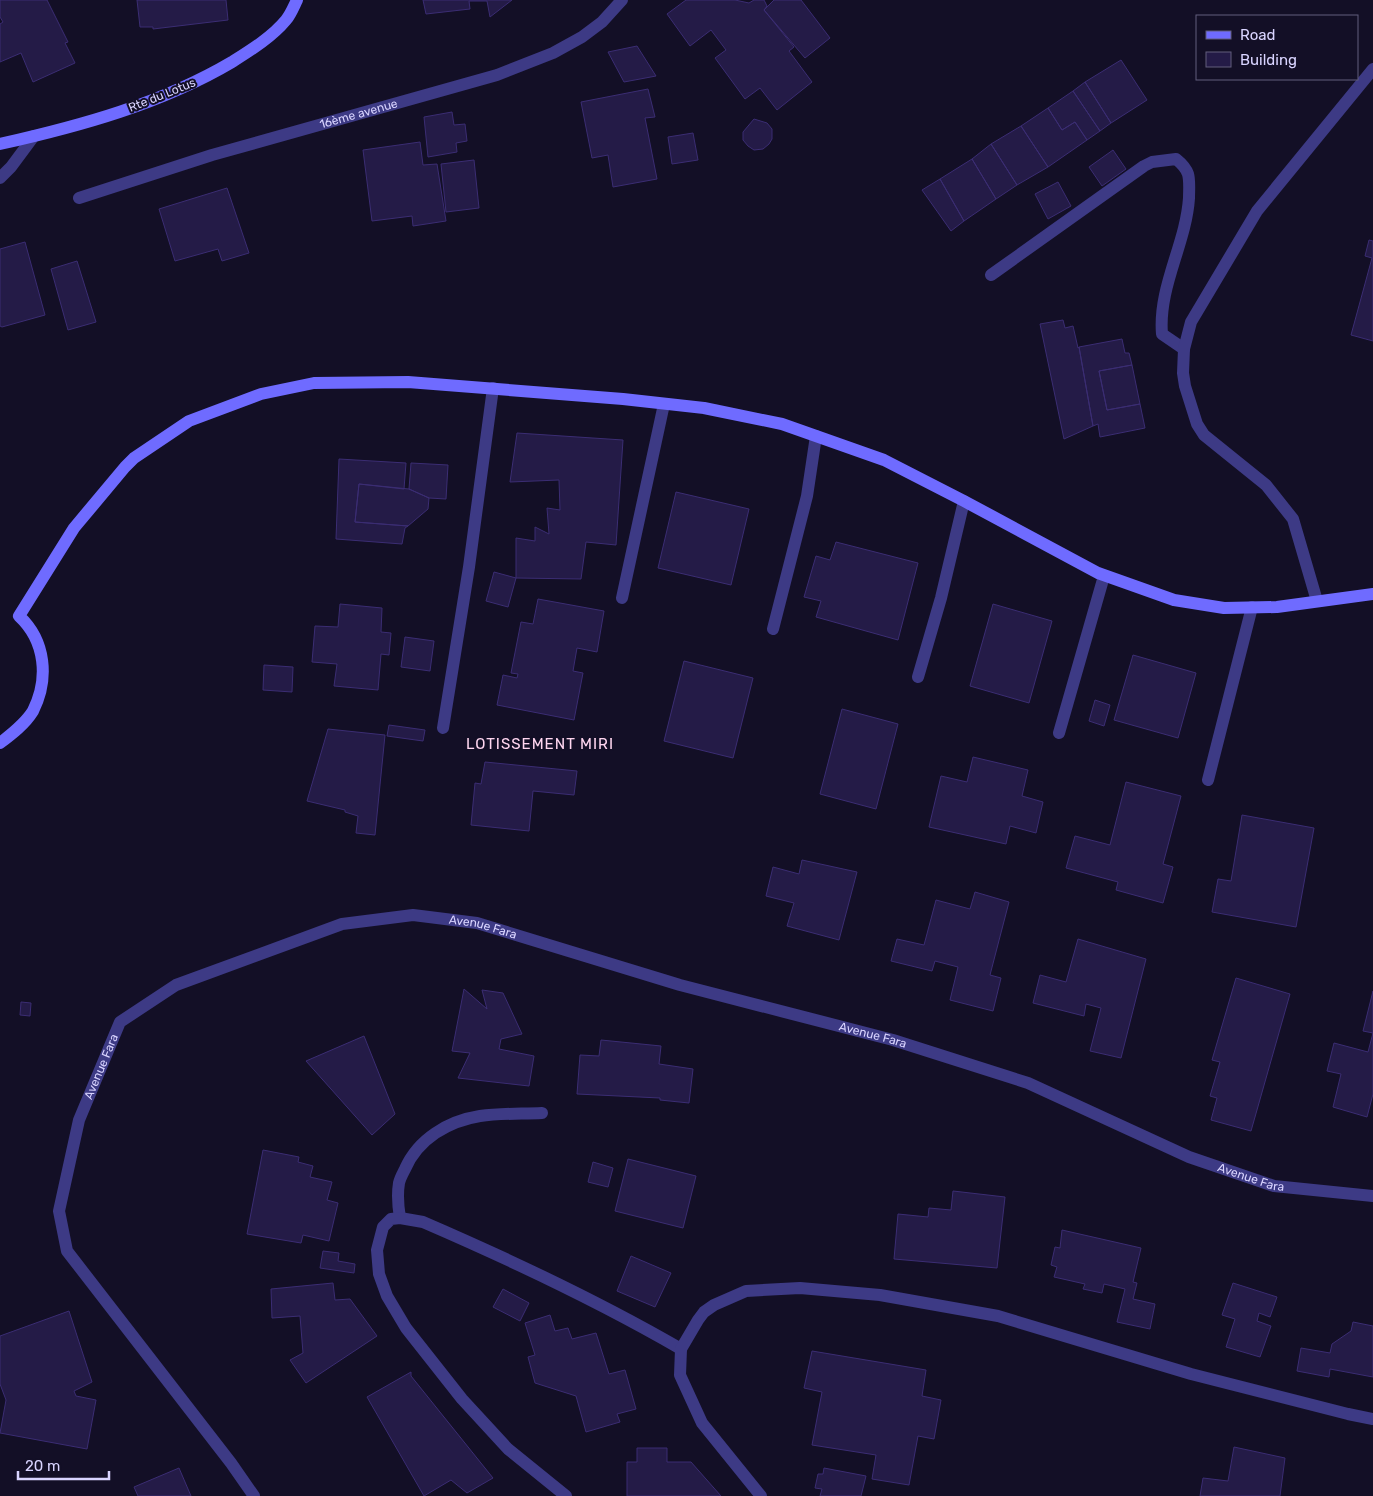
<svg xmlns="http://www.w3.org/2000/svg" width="1373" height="1496" font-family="Rubik,sans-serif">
<rect width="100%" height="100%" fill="#130f26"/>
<path fill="#241b47" stroke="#3b2d73" d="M 0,0 L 47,0 L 68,42 L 65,43 L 75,63 L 33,82 L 21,53 L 0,62 L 0,24 L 3,22 L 0,17 Z
M 137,0 L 226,0 L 228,20 L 153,29 L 153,27 L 140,27 Z
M 423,0 L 512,0 L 490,17 L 487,1 L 469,1 L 470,9 L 426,14 Z
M 686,0 L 735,0 L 749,3 L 754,0 L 764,0 L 767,6 L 764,10 L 794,47 L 789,51 L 812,82 L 777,110 L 760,88 L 745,99 L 715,58 L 726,50 L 711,30 L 690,46 L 667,14 Z
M 774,0 L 801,0 L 830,38 L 805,58 L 764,10 Z
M 637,46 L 656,76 L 624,82 L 608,52 Z
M 1121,60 L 1147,100 L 1111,123 L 1085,82 Z
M 1085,82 L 1111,123 L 1100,131 L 1073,91 Z
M 648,89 L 655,117 L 645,118 L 657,179 L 613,187 L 608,155 L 592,158 L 581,102 Z
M 1073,91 L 1100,131 L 1087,140 L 1075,122 L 1062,130 L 1048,108 Z
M 1048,108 L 1062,130 L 1075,122 L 1087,140 L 1048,167 L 1021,126 Z
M 452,112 L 454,125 L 465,124 L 467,141 L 456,143 L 457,152 L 428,157 L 424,117 Z
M 754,119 L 767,123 L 772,129 L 772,139 L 769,144 L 763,149 L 754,150 L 748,146 L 743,140 L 743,132 Z
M 1021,126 L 1048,167 L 1017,185 L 991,144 Z
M 693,133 L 698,160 L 672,164 L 668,137 Z
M 420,142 L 423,165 L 437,164 L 446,221 L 413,226 L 412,216 L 372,221 L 363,150 Z
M 991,144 L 1017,185 L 996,199 L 972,159 Z
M 1113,150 L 1126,169 L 1102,186 L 1089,167 Z
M 972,159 L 996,199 L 964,221 L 940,179 Z
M 474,160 L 479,208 L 446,212 L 441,164 Z
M 940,179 L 964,221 L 951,231 L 922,190 Z
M 1058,182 L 1071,206 L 1048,219 L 1035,194 Z
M 227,188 L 249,253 L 222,261 L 218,249 L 175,261 L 159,209 Z
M 1369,240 L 1373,241 L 1373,341 L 1351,335 L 1372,258 L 1365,256 Z
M 25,242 L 45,315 L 2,327 L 0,326 L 0,249 Z
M 77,261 L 96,322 L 68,330 L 51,269 Z
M 1063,320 L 1065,328 L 1073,326 L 1078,348 L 1079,347 L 1093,426 L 1064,439 L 1040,324 Z
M 1122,339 L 1125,353 L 1129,353 L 1132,365 L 1099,371 L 1107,410 L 1140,404 L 1145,428 L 1100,437 L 1098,424 L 1093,426 L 1079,347 Z
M 1132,365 L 1140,404 L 1107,410 L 1099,371 Z
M 517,433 L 623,440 L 616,545 L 586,542 L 581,579 L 516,578 L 516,538 L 535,541 L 535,527 L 549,534 L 547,508 L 560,510 L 559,480 L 510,482 Z
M 339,459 L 406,463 L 404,489 L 359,484 L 355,522 L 408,526 L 405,528 L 402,544 L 336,539 Z
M 411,463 L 448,465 L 446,499 L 429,498 L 409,489 Z
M 359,484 L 409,489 L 429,498 L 428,509 L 408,526 L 355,522 Z
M 676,492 L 749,509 L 731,585 L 658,568 Z
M 836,542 L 918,563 L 898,640 L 816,617 L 821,601 L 804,597 L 816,556 L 830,560 Z
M 494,572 L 516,578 L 508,607 L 486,601 Z
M 538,599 L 604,611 L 597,652 L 577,648 L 573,671 L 583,673 L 574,720 L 497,705 L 503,675 L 517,678 L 518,674 L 511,673 L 521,622 L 533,624 Z
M 340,604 L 382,608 L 381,632 L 391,633 L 389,655 L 381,654 L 378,690 L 334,686 L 337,664 L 312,662 L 315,626 L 338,627 Z
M 993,604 L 1052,621 L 1029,703 L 970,686 Z
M 405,637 L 434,641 L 430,671 L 401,667 Z
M 1133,655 L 1196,673 L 1178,738 L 1114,720 Z
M 684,661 L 753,678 L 733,758 L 664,741 Z
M 264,665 L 293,667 L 292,692 L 263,690 Z
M 1095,700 L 1110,705 L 1104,726 L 1089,721 Z
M 842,709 L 898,724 L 876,809 L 820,794 Z
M 389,725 L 425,730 L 423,741 L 387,736 Z
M 328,729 L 385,735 L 375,835 L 356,833 L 358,816 L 345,812 L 345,810 L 307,801 Z
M 973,757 L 1028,770 L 1022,796 L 1043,802 L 1036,833 L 1010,826 L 1006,844 L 929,827 L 941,776 L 967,782 Z
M 485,762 L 577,771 L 574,795 L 533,791 L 529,831 L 471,825 L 475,783 L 481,784 Z
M 1126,782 L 1181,796 L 1163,864 L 1173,867 L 1163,903 L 1116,890 L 1118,882 L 1066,868 L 1075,836 L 1110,845 Z
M 1242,815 L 1314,828 L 1296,927 L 1212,912 L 1218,879 L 1231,881 Z
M 802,860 L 857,872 L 839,940 L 787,926 L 794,903 L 766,896 L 773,867 L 799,874 Z
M 975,892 L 1009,902 L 990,975 L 1001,978 L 993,1011 L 950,1000 L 958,967 L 935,961 L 932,971 L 891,961 L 897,939 L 924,945 L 936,900 L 970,909 Z
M 1078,939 L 1146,959 L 1121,1058 L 1090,1051 L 1101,1008 L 1086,1004 L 1084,1016 L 1033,1003 L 1040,975 L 1066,982 Z
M 1236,978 L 1290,994 L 1251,1131 L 1211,1120 L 1217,1098 L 1210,1096 L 1220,1062 L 1212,1060 Z
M 464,989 L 487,1009 L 482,990 L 503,993 L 522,1034 L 501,1039 L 499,1049 L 534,1056 L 529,1086 L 458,1078 L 470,1053 L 452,1051 Z
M 1373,991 L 1373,1094 L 1367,1117 L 1333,1107 L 1341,1074 L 1327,1071 L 1334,1043 L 1368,1052 L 1373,1033 L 1363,1031 Z
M 21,1002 L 31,1003 L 30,1016 L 20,1015 Z
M 364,1036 L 395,1114 L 372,1135 L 306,1061 Z
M 601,1040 L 661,1046 L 659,1064 L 693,1069 L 689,1103 L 660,1100 L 660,1098 L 577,1094 L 580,1055 L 599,1056 Z
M 263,1150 L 299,1157 L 298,1162 L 313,1166 L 310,1177 L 332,1182 L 327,1200 L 338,1203 L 329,1241 L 303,1235 L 301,1243 L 247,1234 Z
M 628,1159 L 696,1176 L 683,1228 L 615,1211 Z
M 593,1162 L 613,1168 L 608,1187 L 588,1182 Z
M 953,1191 L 1005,1197 L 997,1268 L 894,1259 L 898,1214 L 928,1217 L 929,1208 L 951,1210 Z
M 1062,1230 L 1141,1248 L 1133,1282 L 1137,1283 L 1133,1299 L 1155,1304 L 1150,1329 L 1117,1322 L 1125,1289 L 1104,1284 L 1102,1293 L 1083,1289 L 1085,1284 L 1054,1277 L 1057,1267 L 1051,1265 L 1055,1247 L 1060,1248 Z
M 323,1251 L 339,1253 L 338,1261 L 355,1264 L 354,1273 L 320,1268 Z
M 631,1256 L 671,1273 L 655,1307 L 617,1291 Z
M 333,1283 L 335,1300 L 350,1299 L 377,1336 L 306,1383 L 290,1360 L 303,1353 L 300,1316 L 272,1318 L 271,1289 Z
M 1233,1283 L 1277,1297 L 1270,1317 L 1259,1313 L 1257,1321 L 1271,1326 L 1260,1357 L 1226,1347 L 1235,1319 L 1222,1315 Z
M 503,1289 L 529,1303 L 520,1321 L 493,1307 Z
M 69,1311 L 92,1382 L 74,1391 L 76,1396 L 96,1400 L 87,1449 L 0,1433 L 6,1400 L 0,1384 L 0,1336 Z
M 550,1315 L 555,1331 L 568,1328 L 572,1339 L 596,1333 L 609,1374 L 625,1370 L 636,1409 L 617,1414 L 620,1422 L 586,1432 L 576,1396 L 535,1383 L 528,1357 L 535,1355 L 525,1323 Z
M 1353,1322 L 1373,1326 L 1373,1377 L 1330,1369 L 1329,1377 L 1297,1371 L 1301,1348 L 1330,1353 L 1332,1344 L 1351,1331 Z
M 812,1351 L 926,1370 L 922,1396 L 941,1400 L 934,1439 L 918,1436 L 909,1485 L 872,1479 L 876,1455 L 812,1445 L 822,1392 L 804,1388 Z
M 411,1372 L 411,1376 L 493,1478 L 467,1493 L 451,1480 L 424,1496 L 367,1397 Z
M 1234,1447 L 1285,1458 L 1280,1496 L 1200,1496 L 1203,1478 L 1228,1481 Z
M 637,1448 L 667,1448 L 667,1462 L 691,1462 L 721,1496 L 627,1496 L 627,1462 L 637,1462 Z
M 179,1468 L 191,1496 L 138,1496 L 134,1487 Z
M 824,1468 L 866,1476 L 861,1496 L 820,1496 L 822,1489 L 815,1488 L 818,1474 L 823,1474 Z"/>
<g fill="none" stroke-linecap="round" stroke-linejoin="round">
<path stroke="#3d3a85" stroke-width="12" d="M 0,178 L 11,167 L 34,136
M 622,598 L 664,404
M 773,629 L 807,496 L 816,436
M 918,677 L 941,598 L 964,501
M 443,728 L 469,567 L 493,388
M 1059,733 L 1104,576
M 1208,780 L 1252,607
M 400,1218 C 398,1206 397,1195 399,1183 C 400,1178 403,1173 405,1169 C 418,1139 448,1121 480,1116 C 501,1113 522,1114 542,1113"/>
<g stroke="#3d3a85" stroke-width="12">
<path id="s1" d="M 79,198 L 212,155 L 497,75 L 553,53 L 582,37 L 602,22 L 622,0"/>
<path d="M 991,275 L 1144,166 L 1152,162 L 1176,159 C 1181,163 1186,168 1188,174 C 1190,181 1189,190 1189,198 C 1186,244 1158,287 1162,334 L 1184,349"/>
<path d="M 1317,601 L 1293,519 L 1266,485 L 1204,435 L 1197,424 L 1185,386 L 1183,373 L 1184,349 L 1191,322 L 1257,211 L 1373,69"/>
<path id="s2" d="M 254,1496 L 231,1463 L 67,1251 L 59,1211 L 79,1120 L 120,1022 L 176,985 L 342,924 L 413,915 L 477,923 L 680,985 L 893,1040 L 1028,1083 L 1189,1157 L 1274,1186 L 1373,1196"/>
<path d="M 566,1496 L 508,1449 L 462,1399 L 406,1328 L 387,1296 L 379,1274 L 377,1250 L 383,1227 L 391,1219 L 400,1218 L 423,1222 C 511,1260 598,1301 681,1349"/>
<path d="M 761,1496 L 702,1423 L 680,1375 L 681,1349 L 698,1320 L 704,1312 L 714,1305 L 746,1291 L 800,1288 L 880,1295 L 998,1316 L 1191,1374 L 1348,1414 L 1373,1419"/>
</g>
<path stroke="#6f6bff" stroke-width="12" d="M 0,144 C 80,126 161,104 232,62 C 251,50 272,37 286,20 C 291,14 294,6 297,0
M 0,743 C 12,734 25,724 33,711 C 49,679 46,641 19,616 L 74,528 L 125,467 L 134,458 L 189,421 L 261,394 L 314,383 L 408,382 L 623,399 L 704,408 L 782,424 L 884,460 L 964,501 L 1098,573 L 1174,600 L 1224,608 L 1277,607 L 1373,594"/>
</g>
<g text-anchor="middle" stroke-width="4" stroke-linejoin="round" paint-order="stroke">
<g font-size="12" fill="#d9d4ff" stroke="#130f26">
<text transform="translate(162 95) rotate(-22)" y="4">Rte du Lotus</text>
<text dy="4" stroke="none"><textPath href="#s1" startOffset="292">16ème avenue</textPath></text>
<text dy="4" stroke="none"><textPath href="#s2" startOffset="935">Avenue Fara</textPath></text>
<text dy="4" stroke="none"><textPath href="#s2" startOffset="1340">Avenue Fara</textPath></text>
<text dy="4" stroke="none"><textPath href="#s2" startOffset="500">Avenue Fara</textPath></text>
<text dy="4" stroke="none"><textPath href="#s2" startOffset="1745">Avenue Fara</textPath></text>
</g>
<g font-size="15" letter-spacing="1" fill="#ffd6f0" stroke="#130f26">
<text x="540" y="749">LOTISSEMENT MIRI</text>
</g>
</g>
<rect x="1196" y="15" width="162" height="65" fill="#130f26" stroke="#625e7d"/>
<rect x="1206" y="31" width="25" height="8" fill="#6f6bff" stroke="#625e7d"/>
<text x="1240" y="40" font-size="15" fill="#d9d4ff">Road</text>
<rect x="1206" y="52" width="25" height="15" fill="#241b47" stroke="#625e7d"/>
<text x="1240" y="65" font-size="15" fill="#d9d4ff">Building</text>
<path d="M18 1471v8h91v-8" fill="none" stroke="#d9d4ff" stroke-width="2.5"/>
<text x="25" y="1471" font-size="15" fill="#d9d4ff" stroke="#130f26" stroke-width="4" paint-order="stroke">20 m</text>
</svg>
